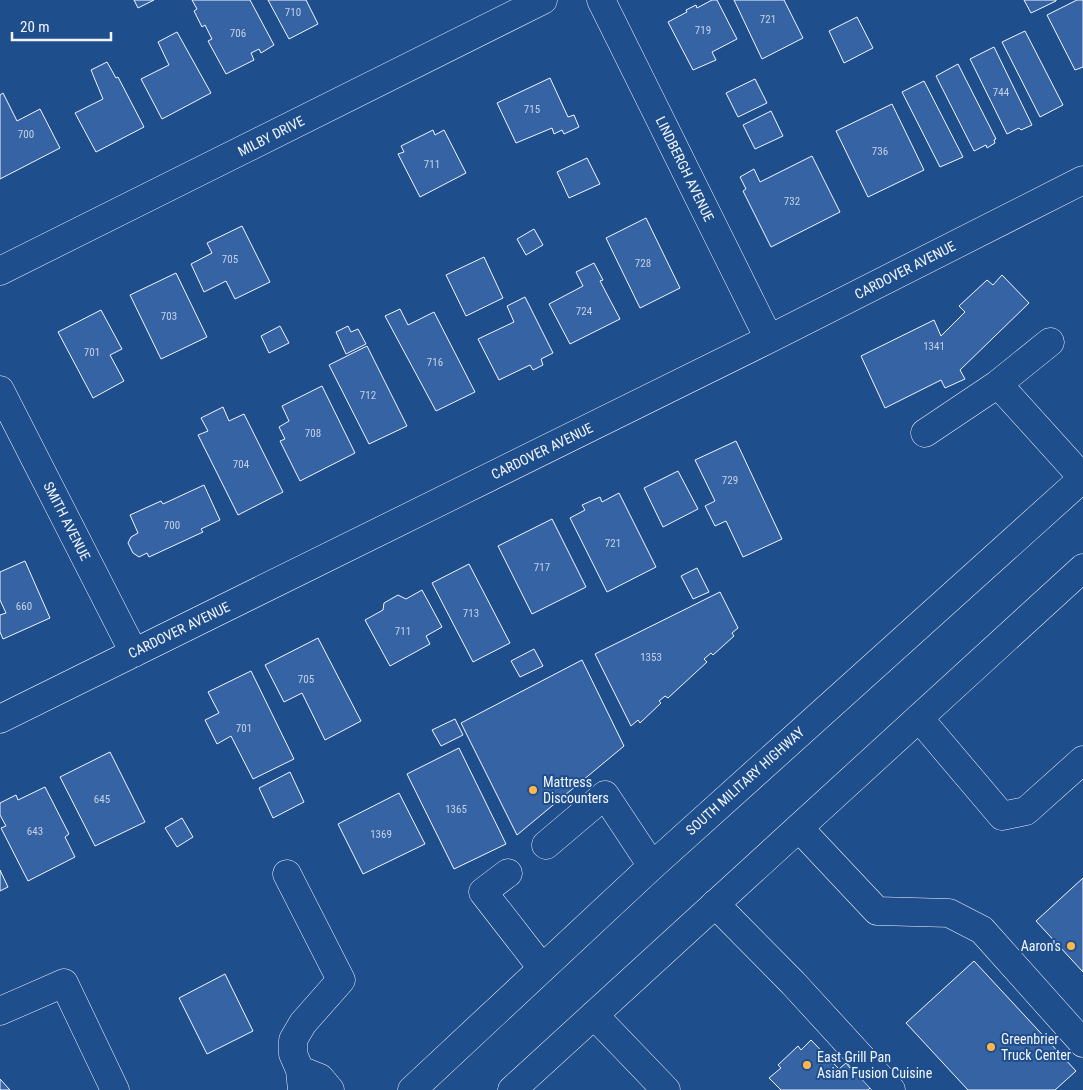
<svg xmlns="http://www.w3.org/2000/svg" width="1083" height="1090" font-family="'Roboto Condensed',sans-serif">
<rect width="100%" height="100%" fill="#1f4e8c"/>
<path fill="#3563a3" stroke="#f2f6ff" d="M 134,0 L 154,0 L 138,8 Z
M 192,0 L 250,0 L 274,45 L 261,53 L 259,49 L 251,53 L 254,60 L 226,74 L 208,41 L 212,39 L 205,25 L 202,27 L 194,11 L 197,9 Z
M 268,0 L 306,0 L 318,24 L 289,39 Z
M 712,0 L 717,0 L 737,39 L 712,52 L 716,60 L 693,70 L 668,22 L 687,12 L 686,10 L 696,5 L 697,8 Z
M 734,0 L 784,0 L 803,38 L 762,59 Z
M 1024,0 L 1056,0 L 1056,1 L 1031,13 Z
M 1077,0 L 1083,0 L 1083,67 L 1075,70 L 1047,15 Z
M 857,17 L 873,48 L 844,63 L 829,31 Z
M 1025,31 L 1063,105 L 1040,117 L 1002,42 Z
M 177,32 L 211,93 L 162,119 L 141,79 L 169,65 L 158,42 Z
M 994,47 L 1032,125 L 1021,130 L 1019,128 L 1007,134 L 970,59 Z
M 107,62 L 116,78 L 118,77 L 144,127 L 96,152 L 75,113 L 103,99 L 91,70 Z
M 958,64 L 996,139 L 994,140 L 995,143 L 987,148 L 986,145 L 974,151 L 936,76 Z
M 550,78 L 568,117 L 574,115 L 579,127 L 564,134 L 562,130 L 554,134 L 552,128 L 516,143 L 497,103 Z
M 755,79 L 767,103 L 738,117 L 726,93 Z
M 924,81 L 963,157 L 940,167 L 902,92 Z
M 3,93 L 17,121 L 40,109 L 60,148 L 0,179 L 0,95 Z
M 892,104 L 924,170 L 868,197 L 836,131 Z
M 771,111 L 783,136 L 755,149 L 743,125 Z
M 433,130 L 435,135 L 444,130 L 466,173 L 420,197 L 398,154 L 404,152 L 401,146 Z
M 812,156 L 840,212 L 771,247 L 743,191 L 746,189 L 740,177 L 754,169 L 760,182 Z
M 587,158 L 600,184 L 569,198 L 557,172 Z
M 646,218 L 680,288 L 640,308 L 606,238 Z
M 242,226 L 270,282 L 235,299 L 226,281 L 204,292 L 191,264 L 212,253 L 207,243 Z
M 534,229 L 543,245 L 526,255 L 517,239 Z
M 484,257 L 503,298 L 466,316 L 446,275 Z
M 594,263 L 603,280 L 600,281 L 620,319 L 570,344 L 549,304 L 583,286 L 576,272 Z
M 176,273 L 207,337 L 161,359 L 130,295 Z
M 1002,275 L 1029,303 L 960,370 L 965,379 L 945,388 L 941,380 L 885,408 L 861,356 L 934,320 L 941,336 L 965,312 L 959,306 L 987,280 L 993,285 Z
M 525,297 L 553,353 L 541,359 L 543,365 L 533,370 L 530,365 L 499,380 L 478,339 L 514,322 L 507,306 Z
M 400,309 L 408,325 L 434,312 L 475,392 L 436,411 L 385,316 Z
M 101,310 L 122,349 L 110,355 L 124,381 L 93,398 L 58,332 Z
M 280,326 L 289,343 L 269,353 L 261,336 Z
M 348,326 L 351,332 L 358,329 L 366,344 L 346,354 L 336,332 Z
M 367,346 L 407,426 L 369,444 L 329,365 Z
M 322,386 L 355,453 L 300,481 L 280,441 L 285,439 L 279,427 L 289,421 L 282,406 Z
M 223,407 L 229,421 L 244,414 L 283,492 L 238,515 L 198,435 L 208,431 L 201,418 Z
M 736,441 L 782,539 L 743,557 L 726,521 L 715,526 L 705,506 L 715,501 L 695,460 Z
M 678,471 L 698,509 L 663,527 L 644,488 Z
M 204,485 L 220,520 L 201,529 L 203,532 L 149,557 L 147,553 L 139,557 L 133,553 L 128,543 L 131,537 L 138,533 L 130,515 L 161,501 L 163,504 Z
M 619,493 L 656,567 L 607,592 L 570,518 L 585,510 L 582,505 L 600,497 L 602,502 Z
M 552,519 L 586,587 L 532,614 L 498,546 Z
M 25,561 L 50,618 L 3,639 L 0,632 L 0,615 L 6,613 L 0,600 L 0,572 Z
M 469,564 L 510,643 L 473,662 L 432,583 Z
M 697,568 L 709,592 L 693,599 L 681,576 Z
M 422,590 L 442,627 L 426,636 L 430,644 L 390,666 L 365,620 L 383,610 L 384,603 L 398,595 L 406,599 Z
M 720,592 L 738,628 L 732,633 L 734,636 L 713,655 L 711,653 L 704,659 L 707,662 L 668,698 L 665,696 L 659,701 L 661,703 L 640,723 L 638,720 L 631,726 L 595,654 Z
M 318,638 L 361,721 L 325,740 L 302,693 L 284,702 L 265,665 Z
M 534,649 L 543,666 L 520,677 L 511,661 Z
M 582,660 L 624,746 L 517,835 L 461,723 Z
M 251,671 L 294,759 L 253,779 L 231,736 L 217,744 L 205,720 L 219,713 L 208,692 Z
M 455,719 L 463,735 L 441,746 L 432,730 Z
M 459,748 L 506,844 L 454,869 L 407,774 Z
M 110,752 L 145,822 L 95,846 L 60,777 Z
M 290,772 L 304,802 L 273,818 L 259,788 Z
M 45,787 L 69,834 L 65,837 L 75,857 L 28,881 L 1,828 L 6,826 L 0,815 L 0,803 L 16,795 L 18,800 Z
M 399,793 L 425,844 L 363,874 L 338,824 Z
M 182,818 L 193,837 L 177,847 L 165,828 Z
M 0,870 L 8,887 L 0,891 Z
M 1083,878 L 1083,972 L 1036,921 Z
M 974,961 L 1076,1071 L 1055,1090 L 968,1090 L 906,1023 Z
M 225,974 L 253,1031 L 207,1054 L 179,998 Z
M 811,1040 L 839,1069 L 846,1063 L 850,1068 L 852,1066 L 871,1087 L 868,1090 L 781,1090 L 769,1078 L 781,1068 L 778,1065 L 798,1046 L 801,1050 Z
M 0,1079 L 10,1090 L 0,1090 Z"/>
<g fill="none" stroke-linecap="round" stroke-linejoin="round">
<defs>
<path id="minor" d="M 601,0 L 769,339
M 0,271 L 543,0
M 1050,342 L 998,384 L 1083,478
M 0,390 L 134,653
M 925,433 L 998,384
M 919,718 L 1002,816 L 1026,811 L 1083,760
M 0,719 L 769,339 L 1083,180
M 799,828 L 877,911 L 949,913 L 982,930 L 1083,1043
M 546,845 L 605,795 L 652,866
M 508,873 L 483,892 L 542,968
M 287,874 L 341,980 L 303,1023 L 293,1040 L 293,1054 L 300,1070 L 302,1090
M 715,904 L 793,983 L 891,1090
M 0,1011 L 64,983 L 115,1090
M 594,1015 L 666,1090
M 300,1070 L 320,1078 L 330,1090"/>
<path id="major" d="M 412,1090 L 652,866 L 1083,478
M 512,1090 L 1083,568"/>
</defs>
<use href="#minor" stroke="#f2f6ff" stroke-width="29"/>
<use href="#major" stroke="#f2f6ff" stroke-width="29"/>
<use href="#minor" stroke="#1f4e8c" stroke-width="28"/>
<use href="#major" stroke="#1f4e8c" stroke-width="28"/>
</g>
<g fill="#ffb74d" stroke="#1f4e8c" stroke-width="2">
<circle cx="533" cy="790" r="5"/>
<circle cx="1071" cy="946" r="5"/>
<circle cx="991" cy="1047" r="5"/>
<circle cx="807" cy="1065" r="5"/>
</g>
<g text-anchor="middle" stroke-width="4" stroke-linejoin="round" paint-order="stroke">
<g font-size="11" fill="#c3d1e8">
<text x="293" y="16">710</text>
<text x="768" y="23">721</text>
<text x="703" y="34">719</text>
<text x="238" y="37">706</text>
<text x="1001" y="96">744</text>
<text x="532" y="113">715</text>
<text x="26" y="138">700</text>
<text x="880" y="155">736</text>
<text x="432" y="168">711</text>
<text x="792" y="205">732</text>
<text x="230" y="263">705</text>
<text x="643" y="267">728</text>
<text x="584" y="315">724</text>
<text x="169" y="320">703</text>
<text x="934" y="350">1341</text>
<text x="92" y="356">701</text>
<text x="435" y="366">716</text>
<text x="368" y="399">712</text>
<text x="313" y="437">708</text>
<text x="241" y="468">704</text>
<text x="730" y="484">729</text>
<text x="172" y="529">700</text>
<text x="613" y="547">721</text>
<text x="542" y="571">717</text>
<text x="24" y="610">660</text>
<text x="471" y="617">713</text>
<text x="403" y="635">711</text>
<text x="651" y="661">1353</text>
<text x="306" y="683">705</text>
<text x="244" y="732">701</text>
<text x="102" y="803">645</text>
<text x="456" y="813">1365</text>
<text x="35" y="835">643</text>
<text x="381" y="838">1369</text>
</g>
<g font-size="14" fill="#f2f6ff" stroke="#1f4e8c">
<text transform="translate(271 136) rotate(-27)" y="5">MILBY DRIVE</text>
<text transform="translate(685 169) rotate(64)" y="5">LINDBERGH AVENUE</text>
<text transform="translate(905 270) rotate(-27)" y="5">CARDOVER AVENUE</text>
<text transform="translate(542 451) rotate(-26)" y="5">CARDOVER AVENUE</text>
<text transform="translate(67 521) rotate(63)" y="5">SMITH AVENUE</text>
<text transform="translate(179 630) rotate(-26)" y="5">CARDOVER AVENUE</text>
<text transform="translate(745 781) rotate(-42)" y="5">SOUTH MILITARY HIGHWAY</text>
</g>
<g font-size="14" fill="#f2f6ff" stroke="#1f4e8c" text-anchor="start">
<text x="543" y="787">Mattress<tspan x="543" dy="16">Discounters</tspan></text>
<text x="1061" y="951" text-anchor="end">Aaron's</text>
<text x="1001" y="1044">Greenbrier<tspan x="1001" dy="16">Truck Center</tspan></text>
<text x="817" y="1062">East Grill Pan<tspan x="817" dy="16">Asian Fusion Cuisine</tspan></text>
</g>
</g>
<path d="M12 32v8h99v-8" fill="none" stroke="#f2f6ff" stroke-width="2.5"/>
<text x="20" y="32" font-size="15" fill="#f2f6ff" stroke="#1f4e8c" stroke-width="4" paint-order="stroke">20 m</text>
</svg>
